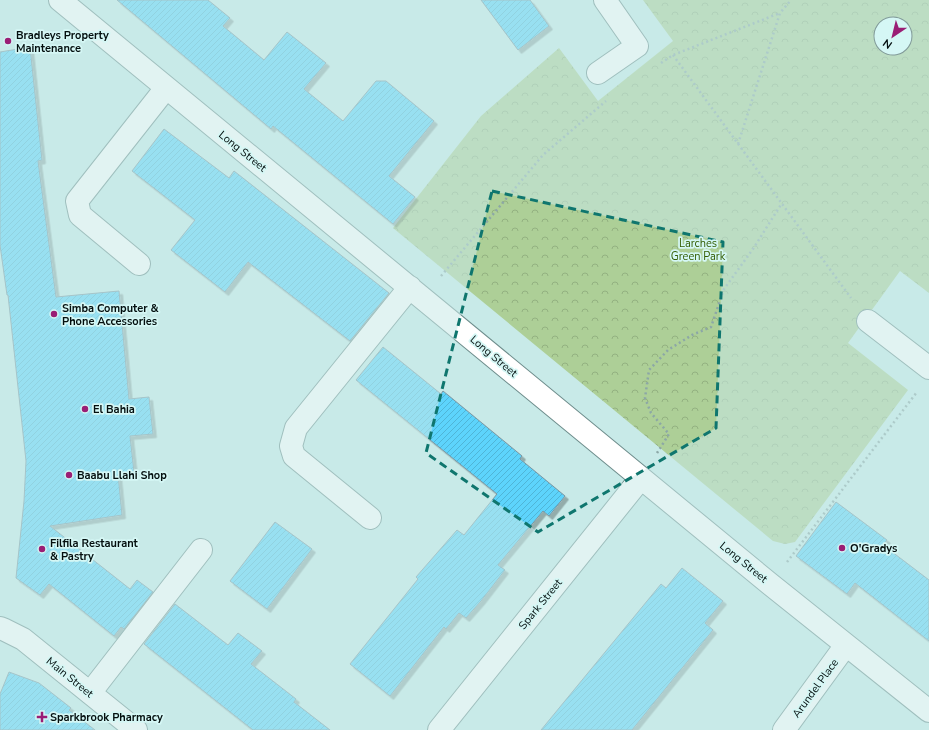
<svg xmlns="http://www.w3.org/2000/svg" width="929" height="730" font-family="'Nunito Sans',sans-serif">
<defs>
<pattern id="park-crowns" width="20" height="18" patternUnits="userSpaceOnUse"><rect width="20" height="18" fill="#adcf97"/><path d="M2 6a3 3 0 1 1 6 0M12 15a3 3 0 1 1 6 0" fill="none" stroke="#93b181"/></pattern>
<pattern id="building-hatch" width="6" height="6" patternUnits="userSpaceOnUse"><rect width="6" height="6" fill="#5dd4fc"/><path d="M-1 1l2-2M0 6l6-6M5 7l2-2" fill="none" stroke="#4fb5d7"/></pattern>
<filter id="shadow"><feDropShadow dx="3.5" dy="3.5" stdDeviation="0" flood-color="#0004"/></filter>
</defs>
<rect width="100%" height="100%" fill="#c8eae8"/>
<path fill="url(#park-crowns)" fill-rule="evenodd" d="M 643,0 L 929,0 L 929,293 L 900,271 L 848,343 L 908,390 L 795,542 L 785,544 L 773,541 L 393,228 L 481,116 L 559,48 L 598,101 L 673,41 ZM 881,24 L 905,24 L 905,48 L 881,48 Z"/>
<path fill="url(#building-hatch)" stroke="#7c98a3" filter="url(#shadow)" d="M 117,0 L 208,0 L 230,18 L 223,26 L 264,60 L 287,32 L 326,63 L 304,89 L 343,121 L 376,81 L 386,81 L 434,121 L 389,176 L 415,197 L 393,224 L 273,126 L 271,129 Z
M 481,0 L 530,0 L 549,26 L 518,50 Z
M 30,47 L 42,160 L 38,161 L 56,297 L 119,291 L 129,399 L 149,397 L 153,434 L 130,436 L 134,472 L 118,474 L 122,515 L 50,526 L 130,589 L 137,580 L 153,592 L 124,629 L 121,627 L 114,636 L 49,584 L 40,595 L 16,578 L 24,501 L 26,461 L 8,295 L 7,295 L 0,245 L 0,52 Z
M 164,129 L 229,178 L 234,171 L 389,293 L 350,341 L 248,262 L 225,292 L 171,250 L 195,220 L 132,171 Z
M 383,347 L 441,394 L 443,391 L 522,456 L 520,459 L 565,496 L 549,516 L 543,511 L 498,565 L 505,570 L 481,601 L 466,618 L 459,613 L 446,629 L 444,627 L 390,696 L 350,664 L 418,579 L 416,577 L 457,530 L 464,535 L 497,494 L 356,380 Z
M 836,502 L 887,540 L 883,545 L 929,580 L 929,641 L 855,583 L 847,594 L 796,556 Z
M 275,522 L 312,549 L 267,609 L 230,581 Z
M 682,568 L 723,601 L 705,623 L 713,630 L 632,730 L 541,730 L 661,584 L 666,588 Z
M 175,604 L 228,645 L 238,633 L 262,651 L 251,664 L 296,699 L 294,702 L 330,730 L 253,730 L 144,644 Z
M 9,672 L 39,683 L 71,708 L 69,710 L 95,730 L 0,730 L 0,694 Z"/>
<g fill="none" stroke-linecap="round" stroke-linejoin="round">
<defs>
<path id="minor" d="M 60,0 L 770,584 L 929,711
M 598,73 L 637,46 L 605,0
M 139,264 L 80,215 L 77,201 L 166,88
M 868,321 L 929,368
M 370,518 L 294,456 L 291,446 L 296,428 L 410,287
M 0,628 L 5,630 L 23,639 L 136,730
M 90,693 L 201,550
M 439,730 L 641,478
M 784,730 L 846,645"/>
</defs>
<use href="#minor" stroke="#6e8d8c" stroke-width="24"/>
<path stroke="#8ca7a6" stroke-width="2.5" stroke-dasharray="2 3" stroke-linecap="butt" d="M 673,55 L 851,298
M 661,63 L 673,55 L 780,13
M 738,144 L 780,13 L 791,0
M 441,276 L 543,155 L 606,101
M 657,453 L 669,434 L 651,413 L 645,398 L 649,370 L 668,350 L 692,335 L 711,327 L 724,289 L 753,249 L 782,203
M 787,562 L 917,392"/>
<use href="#minor" stroke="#fff" stroke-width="22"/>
</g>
<path d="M0 0H929V730H0ZM 492,191 L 723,242 L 716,428 L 538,532 L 426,453 Z" fill="#c8eae8" fill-opacity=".55" fill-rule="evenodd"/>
<path fill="none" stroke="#0f766e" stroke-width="3" stroke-dasharray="8 5" stroke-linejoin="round" d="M 492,191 L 723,242 L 716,428 L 538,532 L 426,453 Z"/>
<g fill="#9a1e75" stroke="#d5f7f5" stroke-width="1.5">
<circle cx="8" cy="41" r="4"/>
<circle cx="54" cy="314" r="4"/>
<circle cx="85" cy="409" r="4"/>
<circle cx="69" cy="475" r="4"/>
<circle cx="842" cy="548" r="4"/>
<circle cx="42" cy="549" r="4"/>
<path d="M40 711h4v4h4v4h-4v4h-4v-4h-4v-4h4z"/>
</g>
<g text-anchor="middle" stroke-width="3.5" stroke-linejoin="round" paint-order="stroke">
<g font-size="11" font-weight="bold" fill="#040f0f" stroke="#d5f7f5" text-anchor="start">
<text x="16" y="39">Bradleys Property<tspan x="16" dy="13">Maintenance</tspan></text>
<text x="62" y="312">Simba Computer &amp;<tspan x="62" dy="13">Phone Accessories</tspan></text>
<text x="93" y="413">El Bahia</text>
<text x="77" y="479">Baabu Llahi Shop</text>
<text x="50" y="547">Filfila Restaurant<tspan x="50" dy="13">&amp; Pastry</tspan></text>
<text x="850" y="552">O'Gradys</text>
<text x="50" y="721">Sparkbrook Pharmacy</text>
</g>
<g font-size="11" fill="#040f0f" stroke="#d5f7f5">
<text transform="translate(243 151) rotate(39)" y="4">Long Street</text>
<text transform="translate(494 356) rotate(40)" y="4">Long Street</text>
<text transform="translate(744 562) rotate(39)" y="4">Long Street</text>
<text transform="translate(540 604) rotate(-51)" y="4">Spark Street</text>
<text transform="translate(70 677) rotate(39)" y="4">Main Street</text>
<text transform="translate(815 688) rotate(-54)" y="4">Arundel Place</text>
</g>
<g font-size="11" fill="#325c02" stroke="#d5f7f5">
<text x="698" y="247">Larches<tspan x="698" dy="13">Green Park</tspan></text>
</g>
</g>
<g transform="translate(893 36) rotate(215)"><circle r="19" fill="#d5f7f5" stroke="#819a99"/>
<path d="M0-3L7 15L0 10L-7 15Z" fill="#9a1e75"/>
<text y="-6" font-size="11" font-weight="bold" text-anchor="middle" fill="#040f0f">N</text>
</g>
</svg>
